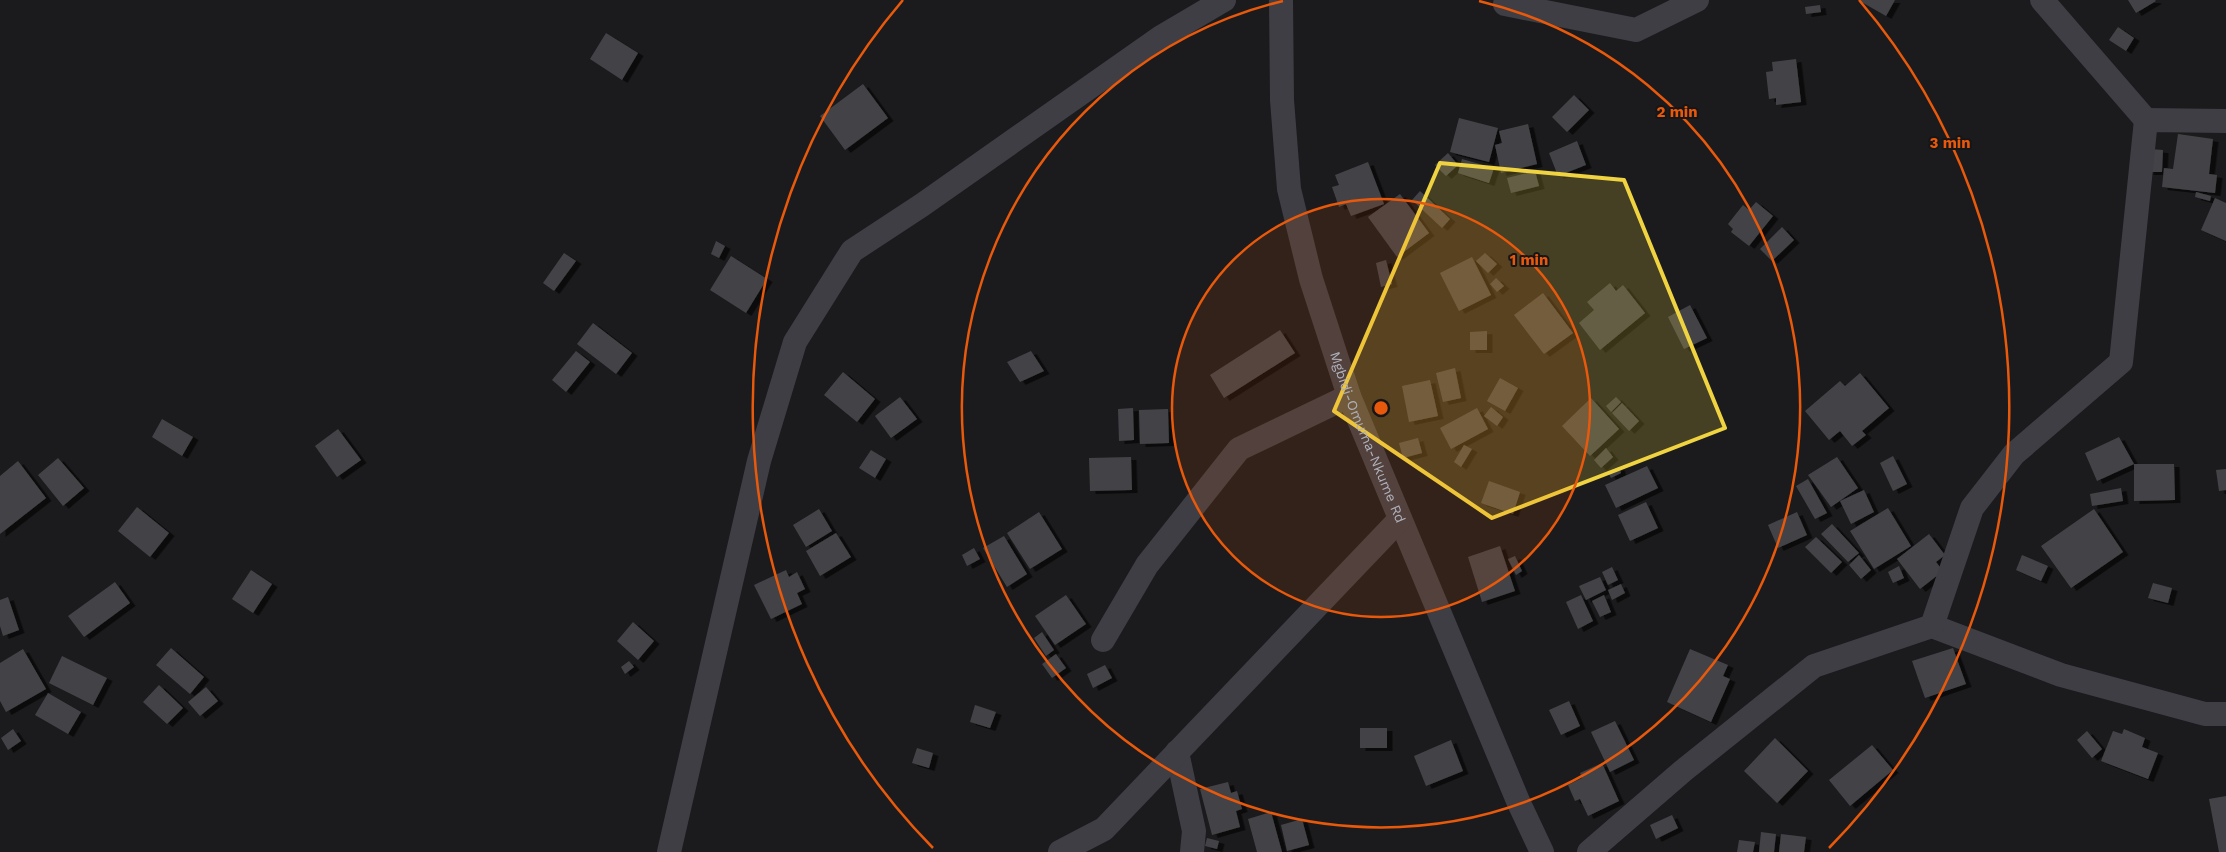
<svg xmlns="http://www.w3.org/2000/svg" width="2226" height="852" font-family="'Work Sans',sans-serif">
<defs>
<filter id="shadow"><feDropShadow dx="5.5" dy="3" stdDeviation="0" flood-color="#0009"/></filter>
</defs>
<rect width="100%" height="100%" fill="#1b1b1d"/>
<path fill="#424347" filter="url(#shadow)" d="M 1858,0 L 1895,0 L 1886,16 Z
M 2128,0 L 2155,0 L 2156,1 L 2136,13 Z
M 1820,5 L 1821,12 L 1806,14 L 1805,7 Z
M 2118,27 L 2134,38 L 2126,51 L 2109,40 Z
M 606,33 L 638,53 L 622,80 L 590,59 Z
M 1796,59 L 1801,102 L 1776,105 L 1776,98 L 1769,99 L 1766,72 L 1773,71 L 1772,62 Z
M 863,84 L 888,118 L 845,150 L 820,116 Z
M 1574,95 L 1589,110 L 1567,132 L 1552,117 Z
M 1459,118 L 1498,128 L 1489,162 L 1450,152 Z
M 1528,124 L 1537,164 L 1501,173 L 1495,145 L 1502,143 L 1499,131 Z
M 2178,134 L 2213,139 L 2209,174 L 2217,175 L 2215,193 L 2162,187 L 2164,168 L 2173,169 Z
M 1577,141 L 1586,165 L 1558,176 L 1549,153 Z
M 2150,149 L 2163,150 L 2162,172 L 2148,172 Z
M 1448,153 L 1458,165 L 1446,176 L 1435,165 Z
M 1462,159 L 1494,168 L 1489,183 L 1458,173 Z
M 1368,162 L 1384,204 L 1351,216 L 1346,204 L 1339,207 L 1332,187 L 1339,185 L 1335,175 Z
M 1535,171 L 1539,186 L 1511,193 L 1507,178 Z
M 1420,191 L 1450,219 L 1442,228 L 1412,200 Z
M 2196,192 L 2211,196 L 2210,201 L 2195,197 Z
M 1400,194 L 1429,233 L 1397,257 L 1368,217 Z
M 2215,198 L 2226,203 L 2226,241 L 2201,230 Z
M 1756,202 L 1773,216 L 1749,246 L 1731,232 L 1733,229 L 1728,224 L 1743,205 L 1749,210 Z
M 1782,227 L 1794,240 L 1772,261 L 1760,249 Z
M 716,241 L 725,246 L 719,258 L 711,254 Z
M 564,253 L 576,261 L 554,291 L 543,283 Z
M 1485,253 L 1497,264 L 1488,273 L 1476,261 Z
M 731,256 L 767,279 L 746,313 L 710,290 Z
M 1472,257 L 1491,295 L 1459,311 L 1440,273 Z
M 1386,260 L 1392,284 L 1381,287 L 1376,263 Z
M 1496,278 L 1504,286 L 1497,292 L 1490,284 Z
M 1610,283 L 1616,291 L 1623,285 L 1645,313 L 1600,350 L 1579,323 L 1594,310 L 1587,302 Z
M 1543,293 L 1573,333 L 1544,354 L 1514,315 Z
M 1690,305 L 1707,338 L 1684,349 L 1668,317 Z
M 593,323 L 632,353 L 616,374 L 577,344 Z
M 1280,330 L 1295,353 L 1224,398 L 1210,375 Z
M 1487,331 L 1487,350 L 1470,350 L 1470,332 Z
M 576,351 L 590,362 L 566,392 L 552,380 Z
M 1031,351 L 1044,371 L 1020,382 L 1007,362 Z
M 1455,368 L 1461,398 L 1443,402 L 1436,373 Z
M 843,372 L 875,399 L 857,422 L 824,395 Z
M 1860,373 L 1889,408 L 1862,431 L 1866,435 L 1852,446 L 1840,431 L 1829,440 L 1805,411 L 1840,381 L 1845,386 Z
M 1500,378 L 1518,388 L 1505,411 L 1487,401 Z
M 1430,380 L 1438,416 L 1409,422 L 1402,386 Z
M 900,397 L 917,419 L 891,438 L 875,416 Z
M 1616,397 L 1621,402 L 1611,412 L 1606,406 Z
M 1591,398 L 1619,429 L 1590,456 L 1562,426 Z
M 1622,403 L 1639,421 L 1629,431 L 1612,413 Z
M 1491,407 L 1503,417 L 1497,426 L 1484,416 Z
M 1133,408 L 1134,440 L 1119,441 L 1118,409 Z
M 1477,408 L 1488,429 L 1451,449 L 1440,428 Z
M 1168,409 L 1169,443 L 1140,444 L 1139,410 Z
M 162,419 L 193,437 L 182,456 L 152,437 Z
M 338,429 L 361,460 L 337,477 L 315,446 Z
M 2119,437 L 2134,464 L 2097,481 L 2085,453 Z
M 1418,438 L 1422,453 L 1403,458 L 1399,443 Z
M 1464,445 L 1472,449 L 1461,467 L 1454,462 Z
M 1606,448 L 1613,457 L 1601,468 L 1594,460 Z
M 871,450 L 886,459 L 875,478 L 859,468 Z
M 1893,456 L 1907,484 L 1893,491 L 1880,463 Z
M 1131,457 L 1132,490 L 1090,491 L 1089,458 Z
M 1837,457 L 1858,488 L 1831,507 L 1808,475 Z
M 58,458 L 84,488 L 63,506 L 38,475 Z
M 18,461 L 46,498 L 0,534 L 0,476 Z
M 2134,464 L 2174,464 L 2175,500 L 2134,501 Z
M 1647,466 L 1658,488 L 1616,508 L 1605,485 Z
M 1619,467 L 1621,473 L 1611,478 L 1608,472 Z
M 2226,469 L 2226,490 L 2219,491 L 2216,470 Z
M 1808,479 L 1827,513 L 1815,519 L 1796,486 Z
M 1489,481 L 1520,492 L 1513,514 L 1481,503 Z
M 2121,488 L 2123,501 L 2092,506 L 2090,494 Z
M 1864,490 L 1874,512 L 1851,524 L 1840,501 Z
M 1646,502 L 1658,528 L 1630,541 L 1618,515 Z
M 137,507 L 169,533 L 150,557 L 118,531 Z
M 1888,508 L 1911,546 L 1874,569 L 1850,531 Z
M 819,509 L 832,531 L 806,547 L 793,525 Z
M 2094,509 L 2123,552 L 2071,588 L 2041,546 Z
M 1039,512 L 1062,549 L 1030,569 L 1007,533 Z
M 1797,512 L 1807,535 L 1778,548 L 1768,525 Z
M 1832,524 L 1859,553 L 1848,562 L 1821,534 Z
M 836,533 L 851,557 L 820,576 L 806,551 Z
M 1929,534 L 1945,555 L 1936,562 L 1943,571 L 1920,589 L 1897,559 Z
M 1004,536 L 1027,574 L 1007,587 L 983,548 Z
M 1816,537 L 1842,562 L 1831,573 L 1805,547 Z
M 1500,546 L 1515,591 L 1482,602 L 1468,557 Z
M 974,548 L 980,559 L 967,566 L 962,555 Z
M 1859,555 L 1871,570 L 1861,579 L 1849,565 Z
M 2022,555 L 2048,566 L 2041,581 L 2016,570 Z
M 1515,556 L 1522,571 L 1516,575 L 1508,559 Z
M 1899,566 L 1904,578 L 1893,583 L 1888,572 Z
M 1612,567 L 1618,580 L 1608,585 L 1602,572 Z
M 251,570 L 272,584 L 253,613 L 232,599 Z
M 786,570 L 789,577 L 797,572 L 805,589 L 797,593 L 802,604 L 771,619 L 754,585 Z
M 1600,577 L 1606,590 L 1586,600 L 1579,586 Z
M 115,582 L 130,603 L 84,637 L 68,616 Z
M 2153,583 L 2172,588 L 2168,603 L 2148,598 Z
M 1621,584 L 1625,593 L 1612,600 L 1608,590 Z
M 1066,595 L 1086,624 L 1055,645 L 1035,616 Z
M 1581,595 L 1593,621 L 1578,629 L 1566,602 Z
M 1604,595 L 1611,612 L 1600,617 L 1592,601 Z
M 8,597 L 19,630 L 3,636 L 0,626 L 0,600 Z
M 633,622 L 654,641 L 638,660 L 617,641 Z
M 1042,632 L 1054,650 L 1046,656 L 1034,638 Z
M 171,648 L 204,677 L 190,694 L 156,665 Z
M 1953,648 L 1966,684 L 1925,698 L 1912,661 Z
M 23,649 L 46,689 L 6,712 L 0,701 L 0,663 Z
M 1690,649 L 1728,665 L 1723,676 L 1730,679 L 1711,722 L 1667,702 Z
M 1056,654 L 1066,668 L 1052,678 L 1042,664 Z
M 62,656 L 107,678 L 93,705 L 49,683 Z
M 629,661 L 634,667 L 625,674 L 621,667 Z
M 1105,665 L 1112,678 L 1093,688 L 1087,674 Z
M 159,685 L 183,708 L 167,724 L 143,702 Z
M 206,687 L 218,701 L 200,716 L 188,702 Z
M 48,693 L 81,712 L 68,734 L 35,715 Z
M 1569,701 L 1580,726 L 1561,735 L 1549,710 Z
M 975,705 L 996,712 L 990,728 L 970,722 Z
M 1615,721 L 1634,760 L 1610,772 L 1591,732 Z
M 1360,728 L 1387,728 L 1387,748 L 1360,748 Z
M 13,729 L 21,741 L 8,750 L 1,738 Z
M 2124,729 L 2145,738 L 2142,747 L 2158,753 L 2148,779 L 2101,761 L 2113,731 L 2122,734 Z
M 2087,731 L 2102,749 L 2092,758 L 2077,740 Z
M 1775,738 L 1808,771 L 1777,803 L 1744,771 Z
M 1451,740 L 1463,771 L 1426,786 L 1414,756 Z
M 1872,745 L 1893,770 L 1850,806 L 1829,780 Z
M 917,748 L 933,753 L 929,768 L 912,763 Z
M 1602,763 L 1619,801 L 1588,816 L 1580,799 L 1575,801 L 1568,785 L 1582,778 L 1580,773 Z
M 1228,782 L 1231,793 L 1237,791 L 1242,809 L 1236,811 L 1240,827 L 1212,835 L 1200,789 Z
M 2226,796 L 2226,852 L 2219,852 L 2209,799 Z
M 1271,812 L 1282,852 L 1257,852 L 1248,819 Z
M 1672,815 L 1678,828 L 1656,839 L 1650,825 Z
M 1302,819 L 1309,845 L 1287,851 L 1281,825 Z
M 1761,832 L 1776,834 L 1774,852 L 1759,852 Z
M 1781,834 L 1806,837 L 1804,852 L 1779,852 Z
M 1207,838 L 1219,841 L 1217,849 L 1205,846 Z
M 1739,840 L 1755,842 L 1753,852 L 1737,852 Z"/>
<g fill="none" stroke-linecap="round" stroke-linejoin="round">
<g stroke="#3e3e44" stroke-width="24">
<path id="s1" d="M 1281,0 L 1282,100 L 1289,189 L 1311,279 L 1349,396 L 1518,801 L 1542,852"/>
<path d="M 2042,0 L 2146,120"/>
<path d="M 1505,4 L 1636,30 L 1697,0"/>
<path d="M 1932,626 L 2061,675 L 2205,714 L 2226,714"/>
<path d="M 1103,640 L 1147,565 L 1239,449 L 1349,396"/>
<path d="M 1177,752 L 1194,831 L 1192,852"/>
<path d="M 669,852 L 759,461 L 795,342 L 852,251 L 922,205 L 1161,37 L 1224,0"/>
<path d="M 1060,852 L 1104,829 L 1400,519"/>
<path d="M 1589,852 L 1684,770 L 1814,666 L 1932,626 L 1972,508 L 2014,454 L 2121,362 L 2146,120 L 2226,121"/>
</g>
</g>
<path fill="#f0d340" fill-opacity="0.2" stroke="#f0d340" stroke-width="4" stroke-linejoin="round" d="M 1440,163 L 1624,180 L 1725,428 L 1492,518 L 1334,411 Z"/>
<circle cx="1381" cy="408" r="209" fill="#e8590c" fill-opacity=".12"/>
<g fill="none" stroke="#e8590c" stroke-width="2.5">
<circle cx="1381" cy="408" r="209"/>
<path d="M1479 1A419 419 0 1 1 1283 1"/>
<path d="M933 848A628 628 0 0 1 903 0M1859 0A628 628 0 0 1 1829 848"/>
</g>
<g text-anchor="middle" stroke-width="4" stroke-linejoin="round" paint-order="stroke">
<g font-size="14" fill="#aeb0bc" stroke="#161618">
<text dy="5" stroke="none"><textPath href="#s1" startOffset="450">Mgbidi-Omuma-Nkume Rd</textPath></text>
</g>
</g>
<circle cx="1381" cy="408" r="8" fill="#e8590c" stroke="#161618" stroke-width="2.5"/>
<g font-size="15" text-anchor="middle" font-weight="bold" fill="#e8590c" stroke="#161618" stroke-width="4" stroke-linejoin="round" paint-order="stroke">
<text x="1677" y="117">2 min</text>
<text x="1950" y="148">3 min</text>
<text x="1529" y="265">1 min</text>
</g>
</svg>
